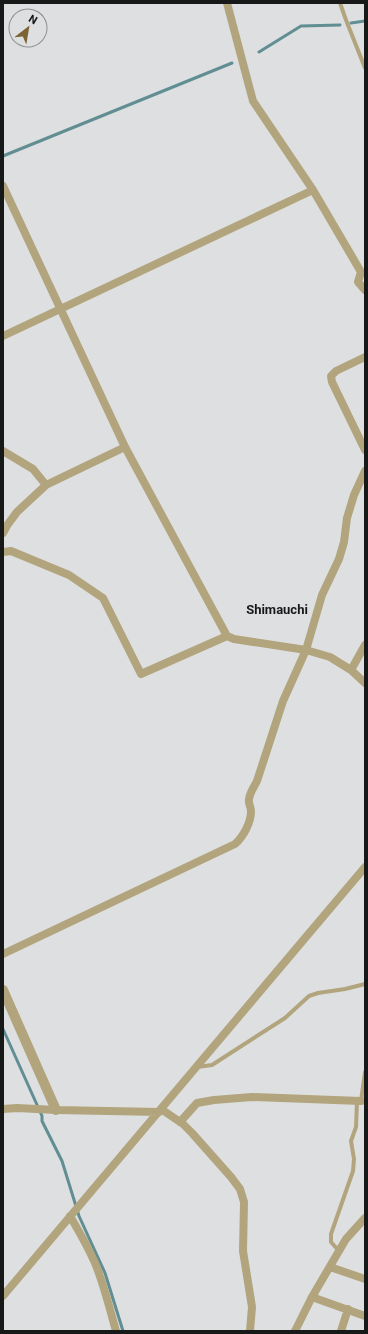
<svg xmlns="http://www.w3.org/2000/svg" width="368" height="1334" font-family="Roboto,sans-serif">
<rect width="100%" height="100%" fill="#dedfe1"/>
<g fill="none" stroke-linecap="round" stroke-linejoin="round">
<path stroke="#608e92" stroke-width="3" d="M 351,23 L 365,21
M 259,52 L 301,26 L 340,25
M 3,156 L 232,63
M 3,1029 L 42,1116 L 42,1121 L 62,1161 L 79,1216 L 105,1273 L 123,1331"/>
<path stroke="#b2a57d" stroke-width="4" d="M 340,3 L 346,20 L 365,68
M 197,1067 L 212,1065 L 285,1018 L 309,996 L 318,993 L 345,989 L 365,984
M 365,1072 L 361,1101 L 365,1101
M 339,1251 L 331,1242 L 331,1234 L 353,1171 L 354,1159 L 351,1141 L 356,1127 L 357,1101"/>
<path stroke="#b2a57d" stroke-width="8" d="M 227,3 L 253,101 L 313,190 L 361,272 L 358,282 L 365,290
M 3,186 L 125,447 L 227,636 L 234,639 L 306,650 L 330,657 L 351,670 L 365,683
M 3,336 L 313,190
M 365,357 L 336,371 L 331,376 L 332,382 L 365,450
M 3,451 L 33,469 L 46,485
M 3,533 L 8,524 L 17,512 L 46,485 L 125,447
M 3,552 L 11,551 L 69,575 L 103,598 L 141,674 L 227,636
M 351,670 L 365,645
M 3,954 L 235,844 C 243,837 251,823 251,811 C 251,807 248,803 249,799 C 250,792 254,787 257,781 L 283,701 L 306,650 L 322,595 L 339,559 L 344,542 L 347,518 L 354,495 L 365,471
M 3,1109 L 17,1108 L 56,1110 L 159,1112
M 161,1109 L 183,1124 L 192,1133 L 231,1177 L 240,1189 L 244,1202 L 243,1251 L 252,1307 L 250,1331
M 180,1122 L 197,1103 L 214,1100 L 252,1097 L 361,1101
M 70,1216 C 80,1233 90,1250 97,1268 C 105,1289 110,1310 116,1331
M 330,1267 L 365,1279
M 3,1296 L 365,867
M 312,1297 L 365,1316
M 295,1331 L 312,1297 L 346,1239 L 365,1218
M 341,1331 L 348,1309"/>
<path stroke="#b2a57d" stroke-width="10" d="M 3,990 L 56,1110"/>
</g>
<g text-anchor="middle" stroke-width="4" stroke-linejoin="round" paint-order="stroke">
<g font-size="13" font-weight="bold" fill="#171818" stroke="#dedfe1">
<text x="277" y="614">Shimauchi</text>
</g>
</g>
<rect width="368" height="1334" fill="none" stroke="#171818" stroke-width="8"/>
<g transform="translate(28 28) rotate(31)"><circle r="19" fill="#dedfe1" stroke="#8e8f91"/>
<path d="M0-3L7 15L0 10L-7 15Z" fill="#7c6234"/>
<text y="-6" font-size="11" font-weight="bold" text-anchor="middle" fill="#171818">N</text>
</g>
</svg>
